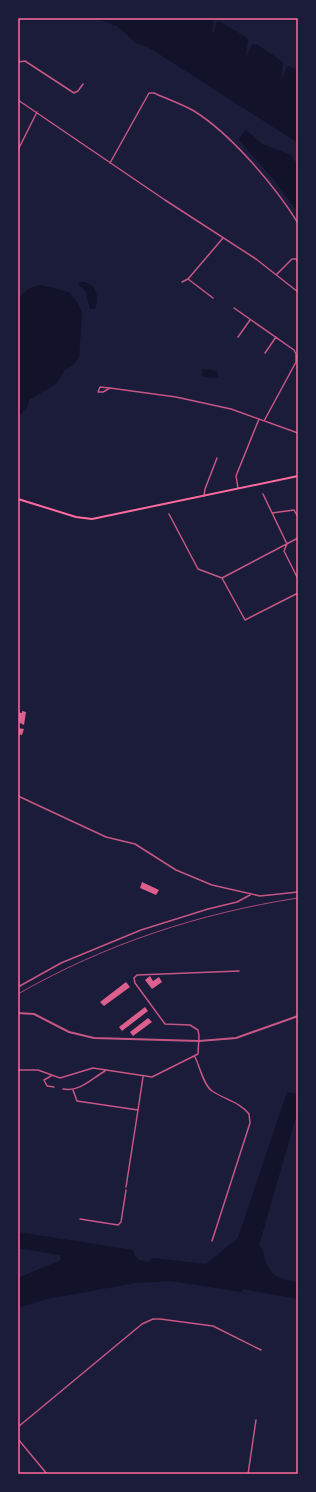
<svg xmlns="http://www.w3.org/2000/svg" width="316" height="1492" font-family="'Fira Sans Condensed',sans-serif">
<rect width="100%" height="100%" fill="#1b1b3a"/>
<path fill="#12122b" d="M 95,18 L 214,18 L 212,33 L 214,32 L 216,23 L 219,21 L 246,37 L 248,40 L 246,57 L 253,44 L 258,45 L 283,62 L 281,82 L 287,67 L 289,66 L 298,71 L 298,143 L 148,47 L 136,43 L 117,26 Z
M 246,130 L 262,144 L 291,155 L 298,166 L 298,212 L 275,181 L 238,139 Z
M 80,282 C 96,281 100,297 95,309 L 90,309 L 86,292 L 78,284 Z
M 41,285 L 69,292 L 77,302 L 82,313 L 79,357 L 75,363 L 64,371 L 56,384 L 30,399 L 27,407 L 18,417 L 18,298 L 30,288 Z
M 202,369 L 217,371 L 218,377 L 210,378 L 202,376 Z
M 287,1092 L 298,1094 L 298,1110 L 259,1245 C 263,1248 263,1252 264,1256 C 269,1277 279,1279 298,1282 L 298,1299 L 243,1289 L 241,1292 L 171,1281 L 135,1283 L 47,1299 L 18,1308 L 18,1278 L 61,1260 L 60,1255 L 18,1248 L 18,1232 L 133,1250 C 136,1260 139,1261 149,1262 L 153,1258 L 206,1264 L 238,1238 Z"/>
<path fill="#dd5f8e" d="M 22,711 L 26,712 L 24,725 L 18,722 L 18,712 L 22,713 Z
M 18,728 L 24,729 L 22,735 L 18,734 Z
M 142,882 L 159,890 L 156,895 L 140,888 Z
M 150,976 L 153,981 L 159,977 L 162,982 L 152,989 L 145,980 Z
M 126,982 L 130,987 L 104,1006 L 100,1002 Z
M 145,1007 L 148,1011 L 122,1031 L 119,1027 Z
M 148,1018 L 152,1022 L 133,1036 L 130,1032 Z"/>
<g fill="none" stroke-linecap="round" stroke-linejoin="round">
<path stroke="#c65784" stroke-width="1.5" d="M 18,62 L 25,61 L 74,93 L 78,91 L 83,84
M 18,100 L 165,200 L 256,259 L 298,292
M 18,150 L 37,112
M 110,163 L 149,93 L 154,93 C 167,99 182,104 194,111 C 231,134 275,186 298,223
M 277,274 L 292,259 L 296,259 L 298,262
M 182,282 L 188,279
M 213,298 L 188,279 L 223,238
M 234,308 L 294,350 L 296,354 L 296,362 L 264,421
M 238,337 L 250,320
M 265,353 L 276,337
M 110,388 L 100,387 L 98,392 L 103,392 L 110,388 L 176,397 L 231,409 L 298,433
M 238,488 L 236,476 L 259,419
M 263,494 L 287,544 L 284,551 L 298,579
M 204,496 L 205,489 L 217,458
M 272,513 L 294,510 L 298,517
M 169,514 L 198,569 L 222,578
M 298,538 L 222,578 L 245,620 L 298,593
M 18,796 L 106,837 L 135,844 L 176,870 L 212,885 L 260,896 L 298,892
M 18,987 L 61,963 L 141,930 L 208,909 L 237,902 L 250,895
M 195,1057 C 200,1067 203,1084 212,1091 C 224,1099 240,1102 249,1114 L 250,1123 L 212,1241
M 18,1070 L 38,1070 L 60,1078 L 93,1068 L 152,1077 L 198,1054 L 199,1036 L 198,1030 L 190,1025 L 165,1024 L 135,983 L 134,978 L 137,975 L 239,971
M 51,1076 L 44,1080 L 47,1086 L 54,1087
M 63,1089 C 80,1092 91,1079 105,1071
M 73,1090 L 77,1101 L 138,1110 L 143,1077
M 126,1187 L 138,1110
M 80,1219 L 118,1225 L 121,1222 L 126,1190
M 18,1427 L 142,1324 L 153,1319 L 160,1319 L 213,1326 L 261,1350
M 18,1439 L 47,1474
M 248,1474 L 256,1420"/>
<path stroke="#c65784" stroke-width="2" d="M 18,1013 L 34,1014 L 69,1032 L 94,1038 L 199,1041 L 236,1038 L 298,1016"/>
<path stroke="#ff6b9d" stroke-width="2" d="M 18,499 L 76,517 L 92,519 L 298,476"/>
<path stroke="#a44b75" stroke-width="1" d="M 18,994 C 105,944 200,913 298,898"/>
</g>
<rect width="316" height="1492" fill="none" stroke="#1b1b3a" stroke-width="38"/>
<rect x="19" y="19" width="278" height="1454" fill="none" stroke="#ff6b9d" stroke-width="1.5"/>
</svg>
